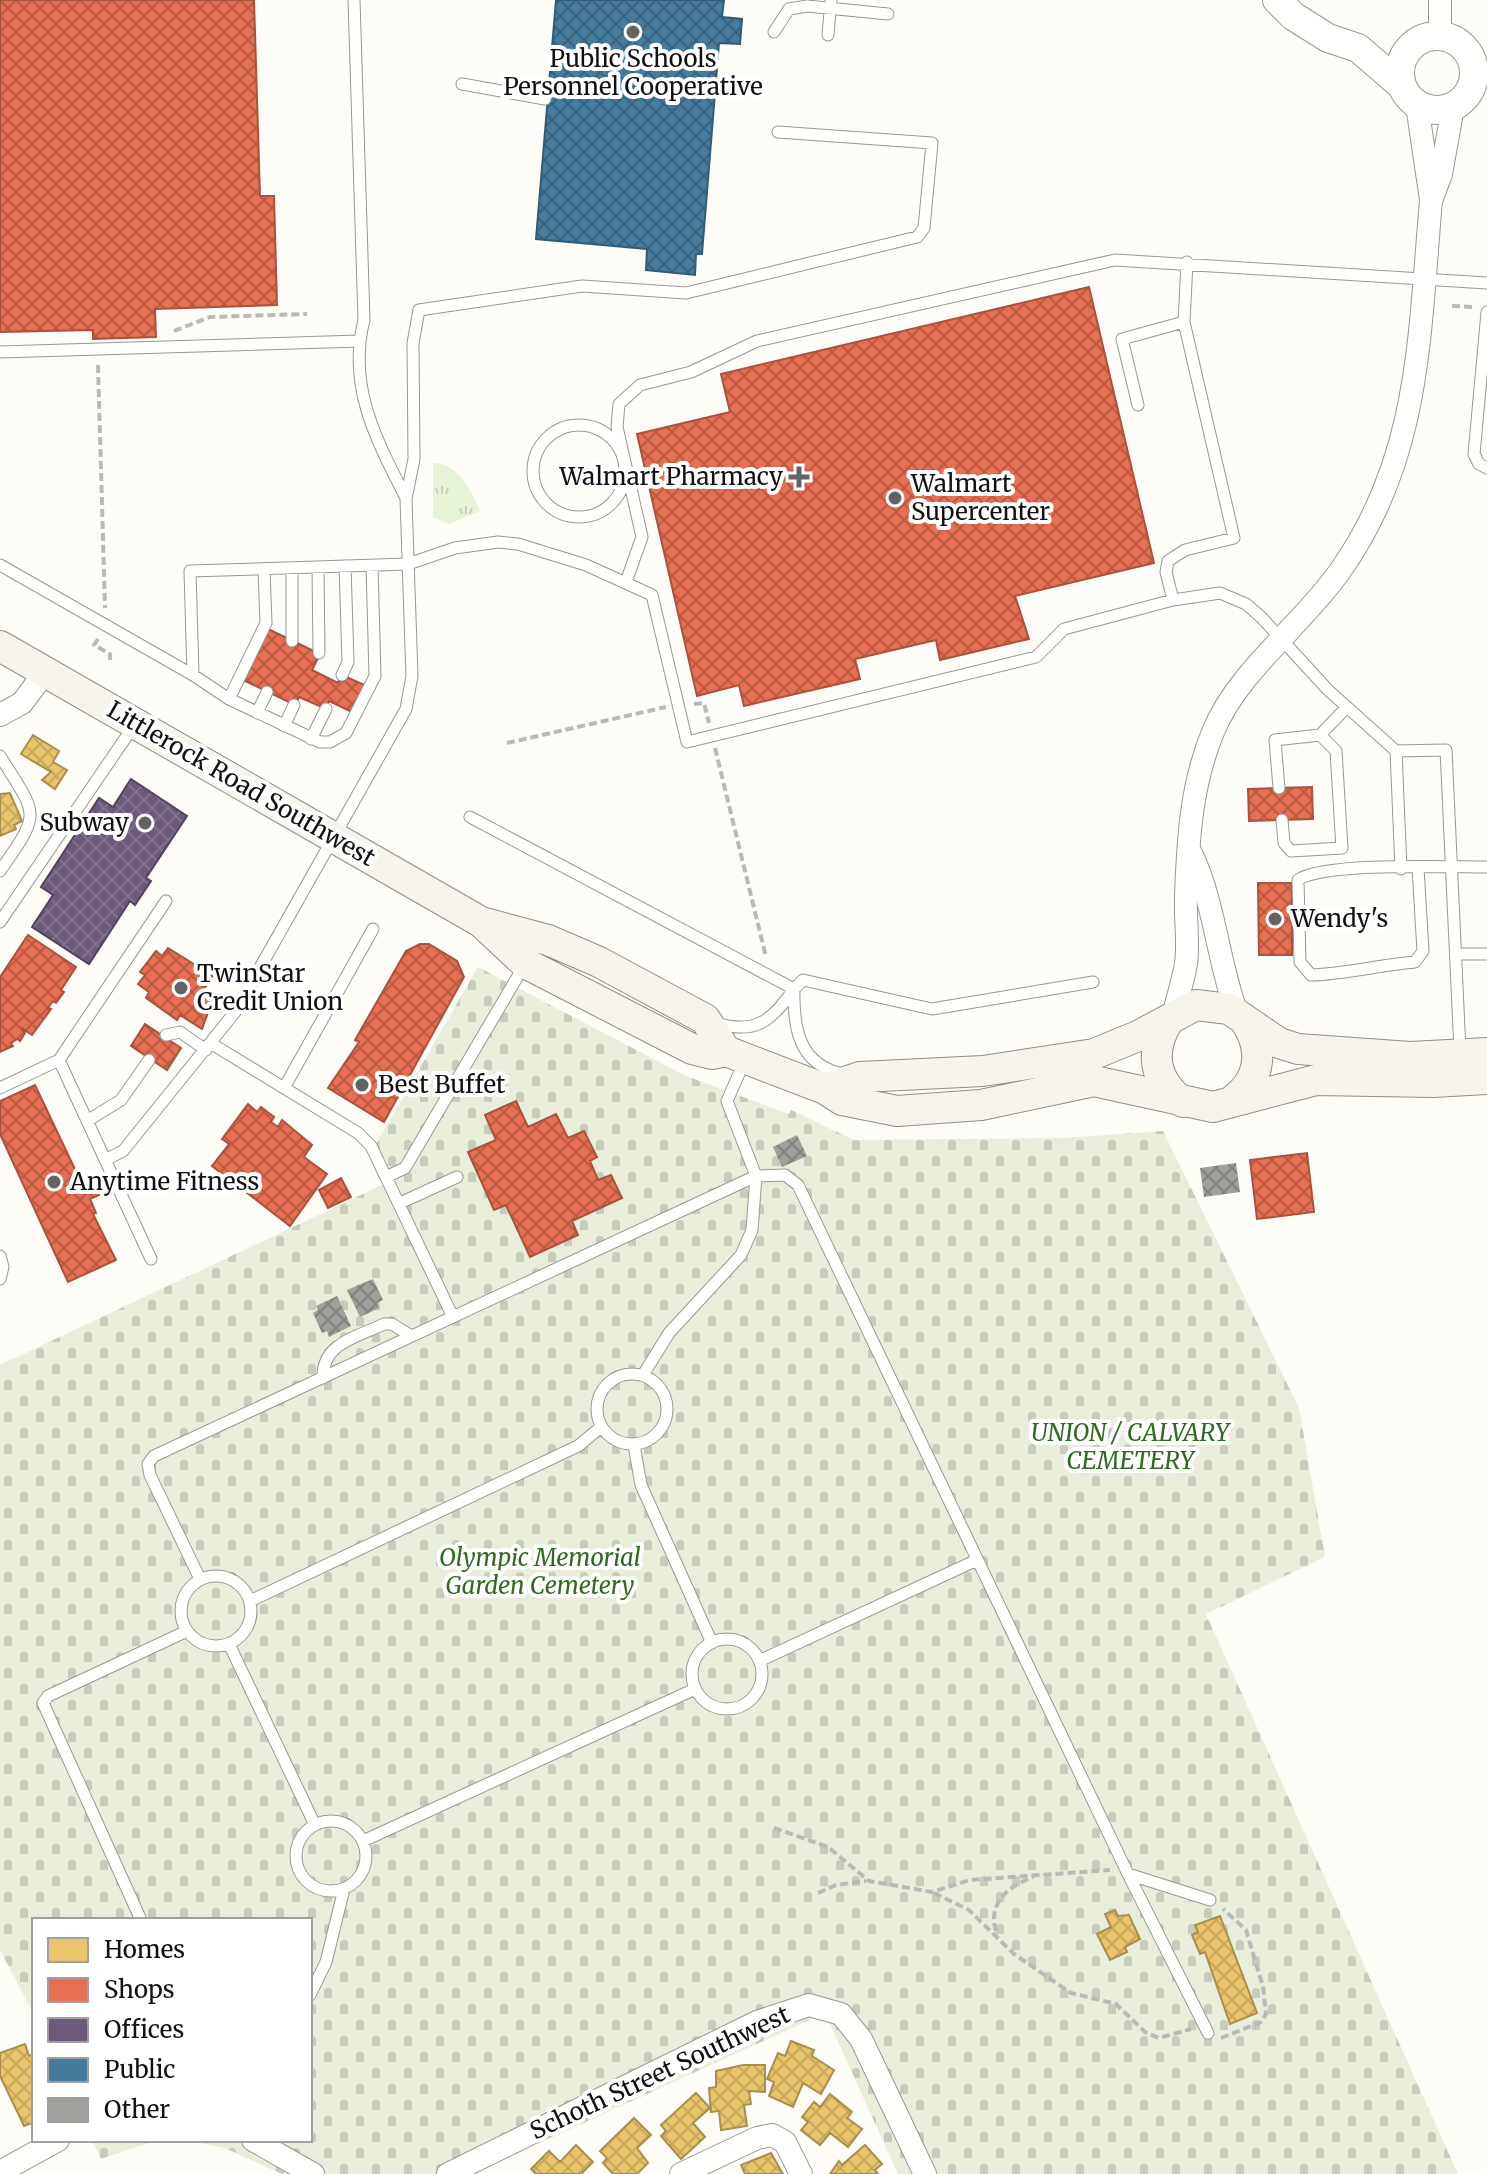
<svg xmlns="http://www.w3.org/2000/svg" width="1487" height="2174" font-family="Merriweather,serif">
<defs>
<pattern id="grass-tufts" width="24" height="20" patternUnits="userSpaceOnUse" patternTransform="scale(2)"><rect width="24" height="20" fill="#e7f3d7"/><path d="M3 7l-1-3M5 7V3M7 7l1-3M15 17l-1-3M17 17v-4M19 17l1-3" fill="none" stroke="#c5cfb8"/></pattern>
<pattern id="cemetery-stones" width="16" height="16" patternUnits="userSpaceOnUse" patternTransform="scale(2)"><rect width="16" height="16" fill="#e9eedb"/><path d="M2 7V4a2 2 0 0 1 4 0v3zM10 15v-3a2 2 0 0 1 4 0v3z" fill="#c7cbbb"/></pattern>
<pattern id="homes-cross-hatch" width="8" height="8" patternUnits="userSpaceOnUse" patternTransform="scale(2)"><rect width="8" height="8" fill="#e9c46a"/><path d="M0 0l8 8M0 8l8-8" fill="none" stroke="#c7a75b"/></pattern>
<pattern id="shops-cross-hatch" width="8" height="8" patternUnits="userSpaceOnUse" patternTransform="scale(2)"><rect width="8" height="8" fill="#e76f51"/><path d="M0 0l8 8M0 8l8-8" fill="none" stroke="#ba5a42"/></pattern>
<pattern id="offices-cross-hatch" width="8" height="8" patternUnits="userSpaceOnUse" patternTransform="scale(2)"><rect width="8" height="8" fill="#6d597a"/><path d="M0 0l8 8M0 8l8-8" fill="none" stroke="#80718a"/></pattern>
<pattern id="public-cross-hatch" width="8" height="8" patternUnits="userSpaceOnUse" patternTransform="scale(2)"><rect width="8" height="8" fill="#457b9d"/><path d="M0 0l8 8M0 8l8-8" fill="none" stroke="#38637f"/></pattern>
<pattern id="building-cross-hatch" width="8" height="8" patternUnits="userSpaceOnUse" patternTransform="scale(2)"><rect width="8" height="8" fill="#a19f9c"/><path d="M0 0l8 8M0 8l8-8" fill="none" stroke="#82807e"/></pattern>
</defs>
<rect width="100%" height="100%" fill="#fdfcf7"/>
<path fill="url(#grass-tufts)" d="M 433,463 C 457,462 472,492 480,511 L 449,524 L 433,517 Z"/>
<path fill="url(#cemetery-stones)" d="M 478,967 L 686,1076 L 789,1114 L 791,1110 L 854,1140 L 1064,1138 L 1163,1131 L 1299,1408 L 1325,1557 L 1206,1614 L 1458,2174 L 898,2174 L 825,2013 L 472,2174 L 282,2174 L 225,2148 L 186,2140 L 310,2140 L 310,1920 L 34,1920 L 34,2015 L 0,1950 L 0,1365 L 382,1185 L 369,1156 Z
M 92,2140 L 157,2140 L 101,2159 Z"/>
<path fill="url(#homes-cross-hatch)" stroke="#a88e4f" stroke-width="2" d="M 33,735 L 59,751 L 53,762 L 67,770 L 55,789 L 42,780 L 51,772 L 21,754 Z
M 10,793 L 22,821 L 14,825 L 16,829 L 0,836 L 0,794 Z
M 1115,1910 L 1118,1916 L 1129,1915 L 1140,1939 L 1125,1947 L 1127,1952 L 1110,1960 L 1097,1934 L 1111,1927 L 1105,1914 Z
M 1220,1916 L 1257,2013 L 1230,2024 L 1205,1952 L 1200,1954 L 1192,1935 L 1198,1932 L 1195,1925 Z
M 791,2041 L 814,2050 L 812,2056 L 834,2070 L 821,2094 L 803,2083 L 793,2107 L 769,2096 L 774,2082 L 767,2079 L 778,2053 L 785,2056 Z
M 25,2044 L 29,2056 L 34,2054 L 34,2122 L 24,2126 L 0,2076 L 0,2053 Z
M 743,2065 L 765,2065 L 765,2092 L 749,2091 L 751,2104 L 744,2105 L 747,2126 L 721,2130 L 719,2111 L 711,2112 L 709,2088 L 716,2087 L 716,2071 Z
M 696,2093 L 710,2108 L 693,2123 L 705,2137 L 681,2159 L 661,2136 L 666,2131 L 661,2125 Z
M 830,2094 L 852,2112 L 847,2118 L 862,2129 L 848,2147 L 830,2133 L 820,2145 L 801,2130 L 808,2122 L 802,2117 L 814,2102 L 820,2107 Z
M 634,2118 L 651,2135 L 637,2148 L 648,2163 L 637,2174 L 613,2174 L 603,2163 L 607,2158 L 600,2151 Z
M 576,2145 L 593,2162 L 581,2174 L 536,2174 L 531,2169 L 549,2151 L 560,2162 Z
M 865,2145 L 882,2164 L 875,2170 L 878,2174 L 830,2174 L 839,2161 L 842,2165 Z
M 771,2153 L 783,2174 L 745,2174 L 741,2165 Z"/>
<path fill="url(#shops-cross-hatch)" stroke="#a7533e" stroke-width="2" d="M 0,0 L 254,0 L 260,196 L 274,196 L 277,305 L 155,309 L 156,337 L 93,339 L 93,330 L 0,332 Z
M 1089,287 L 1154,563 L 1015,596 L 1029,639 L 940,660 L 936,640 L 855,659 L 860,679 L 744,706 L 739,685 L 697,696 L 637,434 L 730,412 L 721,374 Z
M 266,628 L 320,654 L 312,670 L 338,683 L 342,675 L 369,687 L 356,714 L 329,701 L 326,709 L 299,697 L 295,705 L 241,679 Z
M 1312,787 L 1313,819 L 1249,821 L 1248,789 Z
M 1258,883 L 1292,883 L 1292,955 L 1259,955 Z
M 28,935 L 76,967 L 61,990 L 64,992 L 56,1003 L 53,1001 L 48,1008 L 51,1009 L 32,1035 L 23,1029 L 25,1033 L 20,1041 L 17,1039 L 11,1043 L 13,1046 L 0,1052 L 0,977 Z
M 420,944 L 429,944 L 457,961 L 464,977 L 384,1122 L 328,1088 L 359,1042 L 355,1040 L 406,951 Z
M 168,948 L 213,976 L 204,989 L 214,996 L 202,1029 L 180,1015 L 177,1020 L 146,998 L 149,992 L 138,984 L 145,975 L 140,972 L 156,951 L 162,956 Z
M 145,1024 L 181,1048 L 167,1070 L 131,1046 Z
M 35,1085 L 81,1182 L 91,1178 L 99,1195 L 90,1199 L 96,1213 L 93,1214 L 116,1260 L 68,1282 L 0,1134 L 0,1101 Z
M 516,1101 L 528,1127 L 556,1114 L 568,1138 L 584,1131 L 597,1157 L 590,1161 L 598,1180 L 611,1175 L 622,1198 L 572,1221 L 578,1235 L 530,1257 L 506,1205 L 494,1210 L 468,1152 L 496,1140 L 485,1115 Z
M 248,1104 L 257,1112 L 261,1107 L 274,1117 L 271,1122 L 278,1127 L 282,1120 L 312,1145 L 304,1157 L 327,1174 L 290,1226 L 212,1166 L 229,1144 L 222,1139 Z
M 1307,1153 L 1314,1212 L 1257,1219 L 1250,1160 Z
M 341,1178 L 351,1197 L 328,1208 L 319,1190 Z"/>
<path fill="url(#offices-cross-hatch)" stroke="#51435a" stroke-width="2" d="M 131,779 L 187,816 L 146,878 L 151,881 L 135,905 L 130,901 L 89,964 L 32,927 L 53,895 L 41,887 L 99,798 L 113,807 Z"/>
<path fill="url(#public-cross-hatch)" stroke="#355b73" stroke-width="2" d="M 556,0 L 724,0 L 722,17 L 742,19 L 740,44 L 719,43 L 702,254 L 696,254 L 695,275 L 646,270 L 647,249 L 536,239 Z"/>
<path fill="url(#building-cross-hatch)" d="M 797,1135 L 807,1156 L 782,1167 L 773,1147 Z
M 1236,1163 L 1240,1192 L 1204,1197 L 1200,1168 Z
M 373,1279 L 383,1300 L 377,1303 L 379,1308 L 360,1317 L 347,1290 Z
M 337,1296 L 351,1326 L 329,1337 L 327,1331 L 322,1333 L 313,1313 L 318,1310 L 316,1306 Z"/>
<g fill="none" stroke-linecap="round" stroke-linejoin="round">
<defs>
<path id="service" d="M 354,0 L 364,320 C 347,387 377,441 406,498
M 774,32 L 789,9 L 807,6 L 888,14
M 828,35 L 831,0
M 462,84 L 545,99
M 1487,312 L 1474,454 L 1479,464 L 1487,468
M 0,352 L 359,341
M 1138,405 L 1122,339 L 1184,322
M533 471a46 46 0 1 1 92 0a46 46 0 1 1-92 0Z
M 0,565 L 193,675 L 229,699 L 320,742 L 330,742 L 346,733 L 375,676 L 372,566
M 318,567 L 319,653
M 292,568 L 292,641
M 626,582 L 642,537 L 617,427 L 619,404 L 640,385 L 691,372 L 757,341 L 1115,260 L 1487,283
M 1173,600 L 1166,572 L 1168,561 L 1185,550 L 1234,538 L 1184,322 L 1187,262
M 193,675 L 190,571 L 408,564 L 455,548 L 498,542 L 518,544 L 586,565 L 652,595 L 687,742 L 1036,657 L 1064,629 L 1173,600 L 1220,593 L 1246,604 L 1261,617 L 1328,690 L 1396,751 L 1446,750 L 1460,1051
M 342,675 L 348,662 L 345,566
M 229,699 L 266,623 L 264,569
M 257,713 L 267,692
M 284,726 L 294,705
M 1320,735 L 1347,707
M 311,739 L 326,709
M 1396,751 L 1401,869
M 0,756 C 38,817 42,811 0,871
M 1279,788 L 1275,740 L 1320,735 L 1336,751 L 1342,848 L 1291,851 L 1284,843 L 1282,820
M 470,817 L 794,989 L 803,980 L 932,1009 L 1093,982
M 1418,868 L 1423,951 L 1415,962 C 1379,965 1346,974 1311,975 L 1300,962 L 1298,880 C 1324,862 1449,867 1487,867
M 0,922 L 135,724
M 1457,954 L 1487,954
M 794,989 C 793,1028 799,1065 843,1074
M 716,1023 C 755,1035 772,1021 794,989
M 166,1035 L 180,1032 L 206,1050
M 212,1044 L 358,1133 L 371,1146 L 453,1317
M 745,1060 L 727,1101 L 756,1176 L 785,1175 L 798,1185 L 1128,1874 L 1208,2033
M 0,1088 L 59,1060
M 284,1088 L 373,929
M 87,1121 L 121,1100 L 149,1060
M 105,1160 L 123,1151 L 235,1012 L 406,709 L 412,676 L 406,499 L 414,459 L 413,343 L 419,310 L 582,286 L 686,293 L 917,237 L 924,228 L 932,143 L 778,132
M 388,1176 L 405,1168 L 525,964
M 400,1203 L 457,1177
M 0,1256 L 3,1267 L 0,1279
M 151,1259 L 59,1060 L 166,901
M597 1409a35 35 0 1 1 70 0a35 35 0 1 1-70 0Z
M 323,1378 C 322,1343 357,1337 384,1324 L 392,1324 L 411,1336
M 634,1445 L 641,1485 L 712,1643
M181 1611a35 35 0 1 1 70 0a35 35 0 1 1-70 0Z
M 200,1579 L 150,1475 L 148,1464 L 154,1456 L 756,1176 L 752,1230 L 741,1255 L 669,1333 L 643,1375
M 250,1601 L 578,1446 L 601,1427
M692 1674a35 35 0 1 1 70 0a35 35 0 1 1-70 0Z
M 229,1644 L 315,1825
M 759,1661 L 977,1560
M296 1856a35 35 0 1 1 70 0a35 35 0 1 1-70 0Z
M 363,1841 L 695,1689
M 1128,1874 L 1210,1900
M 141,1920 L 43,1703 L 48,1696 L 187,1631
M 310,1995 L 326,1962 L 344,1889"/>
<path id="minor" d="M 1440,0 L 1440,35
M 1417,105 L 1431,200
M 0,715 L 22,703 L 45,672
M 1191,853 C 1214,900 1218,962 1237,1014
M 1173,1017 C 1177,999 1183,981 1186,964 C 1189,942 1185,919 1186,897 C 1188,840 1191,785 1213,732 C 1237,672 1303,624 1340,571 C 1421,457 1419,334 1431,201 L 1441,174 L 1453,107
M 253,2140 L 313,2174
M 0,2172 L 58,2140
M 448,2174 L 757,2022 L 809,2005 L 841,2014 L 861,2039 L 925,2174
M 681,2174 L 757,2138 L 772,2135 L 785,2142 L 801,2174"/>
<path id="tertiary" d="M 1277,0 L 1293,16 L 1328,38 L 1358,48 L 1402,86
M1400 73a37 37 0 1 1 74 0a37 37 0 1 1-74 0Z"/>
<path id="secondary" d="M 0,646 L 481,922 L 548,940 L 599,962 L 705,1019 L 726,1051
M 481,922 L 525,963 L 692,1049 L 712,1054 L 726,1051 L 825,1089 L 842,1100 L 897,1111 L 981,1105 L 1094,1081 L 1213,1107 L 1316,1080 L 1433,1082 L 1487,1079
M 1168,1021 C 1149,1052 1154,1081 1183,1102
M 825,1089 L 860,1077 L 983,1071 L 1094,1054 L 1138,1036 L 1196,1005 L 1229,1009 L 1279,1043 L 1298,1049 L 1410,1057 L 1487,1053
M 1229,1103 C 1261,1082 1266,1049 1243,1018"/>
</defs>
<use href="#service" stroke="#979795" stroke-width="13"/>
<use href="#minor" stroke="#979795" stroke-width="24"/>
<use href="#tertiary" stroke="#979795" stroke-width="30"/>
<use href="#secondary" stroke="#8e8d8b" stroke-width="32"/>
<path stroke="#b9b9b8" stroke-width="4" stroke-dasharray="8 4" stroke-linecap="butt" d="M 1452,306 L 1474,307
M 174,331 L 210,317 L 307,314
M 98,365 L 105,608
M 98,639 L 94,645 L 110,654 L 110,660
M 694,704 L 704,703 L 709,723
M 507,743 L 666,707
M 715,748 L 766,957
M 774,1828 L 828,1847 L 869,1881 L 932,1892 L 970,1880 L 1110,1870
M 818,1893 L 836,1885 L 866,1881
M 934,1893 L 969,1910 L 1014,1954 L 1071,1993 L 1116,2004 L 1145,2032 L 1159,2038 L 1191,2029
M 996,1931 C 987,1903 1009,1886 1033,1877
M 1221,2038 L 1261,2022 L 1266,2014 L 1263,1987 L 1246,1930 L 1223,1909"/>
<use href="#service" stroke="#fffffe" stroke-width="11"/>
<use href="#minor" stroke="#fffffe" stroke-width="22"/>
<use href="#tertiary" stroke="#fffffe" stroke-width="28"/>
<use href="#secondary" stroke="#f6f4eb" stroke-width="30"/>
</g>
<g fill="#646362" stroke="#fff" stroke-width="3">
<circle cx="633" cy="32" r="8"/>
<path d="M795 465h8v8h8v8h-8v8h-8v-8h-8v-8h8z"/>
<circle cx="895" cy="498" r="8"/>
<circle cx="145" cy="823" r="8"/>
<circle cx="1275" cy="919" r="8"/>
<circle cx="181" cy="988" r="8"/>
<circle cx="362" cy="1085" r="8"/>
<circle cx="54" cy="1182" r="8"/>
</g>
<g text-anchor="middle" stroke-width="8" stroke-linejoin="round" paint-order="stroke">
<g font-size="24" fill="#111" stroke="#fff" text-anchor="start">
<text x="633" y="67" text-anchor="middle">Public Schools<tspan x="633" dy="28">Personnel Cooperative</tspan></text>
<text x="783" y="485" text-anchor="end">Walmart Pharmacy</text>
<text x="911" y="492">Walmart<tspan x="911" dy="28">Supercenter</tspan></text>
<text x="129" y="831" text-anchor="end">Subway</text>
<text x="1291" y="927">Wendy's</text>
<text x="197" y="982">TwinStar<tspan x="197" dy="28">Credit Union</tspan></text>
<text x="378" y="1093">Best Buffet</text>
<text x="70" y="1190">Anytime Fitness</text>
</g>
<g font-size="24" fill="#111" stroke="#fff">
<text transform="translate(241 784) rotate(30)" y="8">Littlerock Road Southwest</text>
<text transform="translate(660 2073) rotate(-25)" y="8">Schoth Street Southwest</text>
</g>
<g font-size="24" font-style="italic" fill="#2f6b1f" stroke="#fff">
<text x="1130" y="1441">UNION / CALVARY<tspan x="1130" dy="28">CEMETERY</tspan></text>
<text x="540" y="1566">Olympic Memorial<tspan x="540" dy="28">Garden Cemetery</tspan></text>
</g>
</g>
<rect x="32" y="1918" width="280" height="224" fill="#ffffff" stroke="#a0a0a0" stroke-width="2"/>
<rect x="48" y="1938" width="40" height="24" fill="#e9c46a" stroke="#a0a0a0" stroke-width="2"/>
<text x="104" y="1958" font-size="24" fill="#111111">Homes</text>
<rect x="48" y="1978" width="40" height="24" fill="#e76f51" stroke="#a0a0a0" stroke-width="2"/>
<text x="104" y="1998" font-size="24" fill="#111111">Shops</text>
<rect x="48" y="2018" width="40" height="24" fill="#6d597a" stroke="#a0a0a0" stroke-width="2"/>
<text x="104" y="2038" font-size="24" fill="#111111">Offices</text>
<rect x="48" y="2058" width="40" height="24" fill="#457b9d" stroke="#a0a0a0" stroke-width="2"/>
<text x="104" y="2078" font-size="24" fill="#111111">Public</text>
<rect x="48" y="2098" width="40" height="24" fill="#a19f9c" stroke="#a0a0a0" stroke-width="2"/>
<text x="104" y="2118" font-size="24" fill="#111111">Other</text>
</svg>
